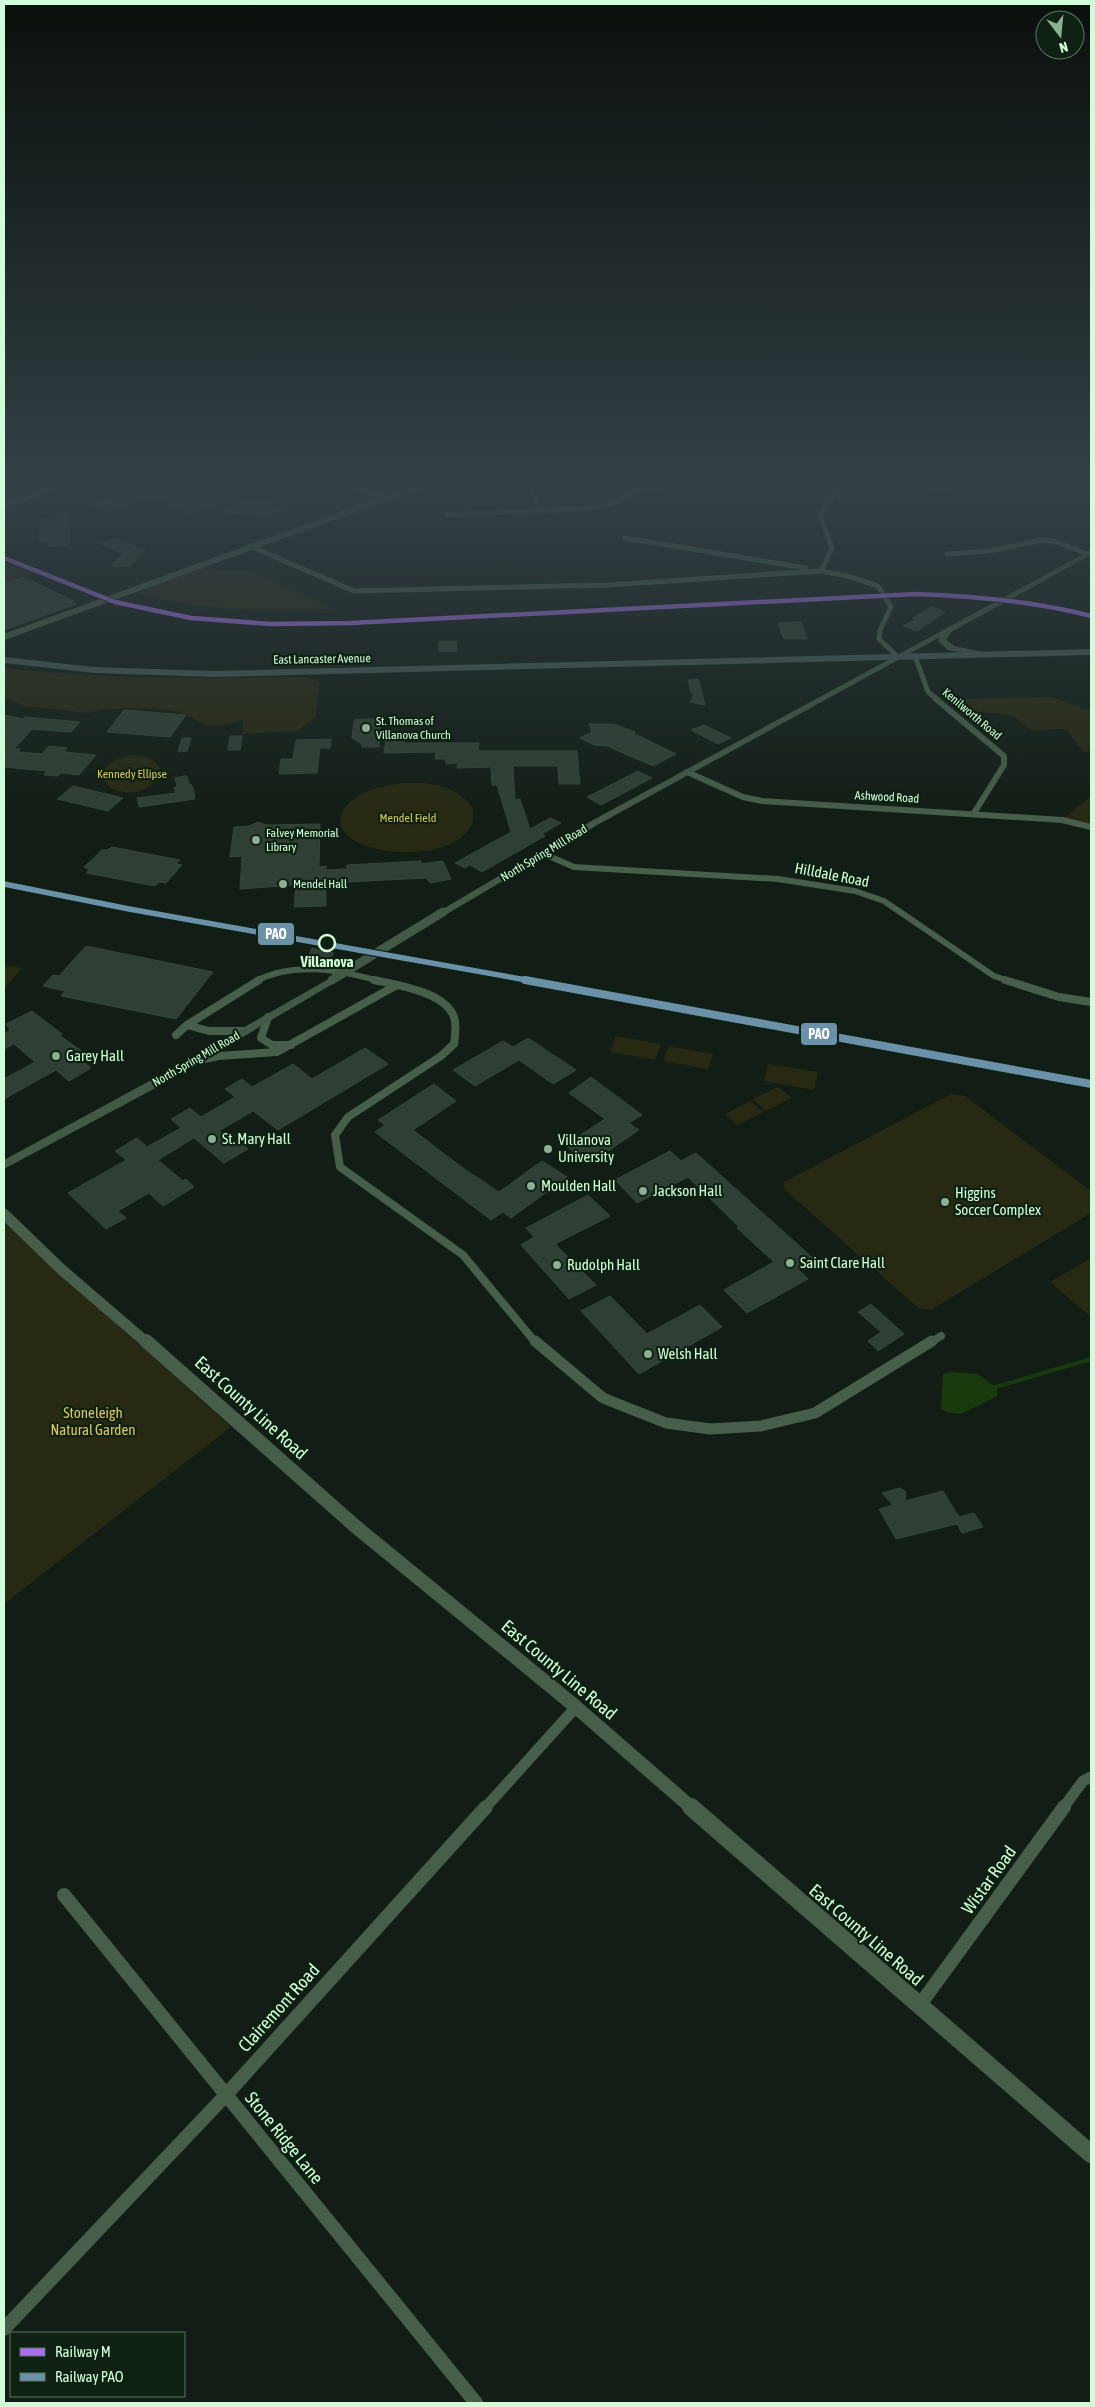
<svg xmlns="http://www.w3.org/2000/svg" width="1095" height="2407" font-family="'Asap Condensed',sans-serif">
<rect width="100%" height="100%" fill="#121d15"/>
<path fill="#272912" d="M 4,562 L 29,573 L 4,582 Z
M 201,568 L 220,571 L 251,571 L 333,609 C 285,610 236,611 189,604 C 171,601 153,596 136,593 Z
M 4,668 C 103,679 203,679 303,677 L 320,681 L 316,713 L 317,716 L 298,731 L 242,734 L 243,720 C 234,722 223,726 213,726 C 201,725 192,716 182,713 C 163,707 108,706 90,713 L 24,706 L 4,698 Z
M 1052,697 L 1091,711 L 1091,751 L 1083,752 L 1066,729 L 1031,730 L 1014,717 L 999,713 L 966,712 L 948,699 Z
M 127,756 C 140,754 157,756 160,771 C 156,795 113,801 103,778 C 103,764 115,759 127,756 Z
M 403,783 C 428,782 459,785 473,809 C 482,874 310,859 345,808 C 358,790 382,786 403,783 Z
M 1091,796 L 1091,827 L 1062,820 Z
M 4,965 L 22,968 L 6,987 L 4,986 Z
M 616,1036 L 661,1044 L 655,1060 L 610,1052 Z
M 669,1046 L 713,1054 L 708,1069 L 663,1061 Z
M 768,1064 L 818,1072 L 814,1090 L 764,1081 Z
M 778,1087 L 792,1098 L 766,1111 L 752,1099 Z
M 951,1094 L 965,1096 L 1091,1191 L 1091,1213 L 931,1310 L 918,1308 L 784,1189 L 784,1182 Z
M 750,1101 L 763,1112 L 737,1125 L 725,1114 Z
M 4,1223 L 231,1427 L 4,1604 Z
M 1091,1258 L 1091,1317 L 1050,1282 Z"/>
<path fill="#183a0c" d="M 953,1372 L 978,1374 L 996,1387 L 998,1396 L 961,1414 L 947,1412 L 941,1409 L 943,1374 Z"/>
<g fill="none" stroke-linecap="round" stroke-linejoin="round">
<path stroke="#183a0c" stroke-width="4" d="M 996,1387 L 1091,1359"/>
</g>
<path fill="#303f33" stroke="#344739" d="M 157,484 L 162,489 L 172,486 L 183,496 L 200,491 L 224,501 L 190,513 L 154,496 L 148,496 L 112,510 L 93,505 L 125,491 Z
M 258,498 L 285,510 L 262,518 L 247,511 L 235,515 L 223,509 Z
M 69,512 L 70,545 L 48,547 L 49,541 L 40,542 L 40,519 L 57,518 L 57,513 Z
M 114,538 L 145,550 L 129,567 L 111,566 L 123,553 L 100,544 Z
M 23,577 L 74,601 L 71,602 L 76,604 L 4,630 L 4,583 Z
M 932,607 L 945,612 L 917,631 L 903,626 L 916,619 L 912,618 Z
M 801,622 L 807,639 L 784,639 L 778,623 Z
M 439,641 L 456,641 L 457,651 L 439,651 Z
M 698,679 L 702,693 L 705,705 L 690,702 L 695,693 L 691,693 L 688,680 Z
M 124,710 L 186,715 L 170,737 L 107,732 Z
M 4,715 L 23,719 L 25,717 L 80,722 L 71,732 L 32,729 L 14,749 L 20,749 L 18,752 L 42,754 L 49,746 L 67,748 L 64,752 L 96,755 L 79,775 L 61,773 L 58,776 L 44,775 L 47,771 L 4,767 Z
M 364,719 L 380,719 L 379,747 L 362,747 L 362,744 L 352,738 L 354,720 Z
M 589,724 L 614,724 L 635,732 L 633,733 L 676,754 L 653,766 L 607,746 L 594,745 L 580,738 L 592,732 Z
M 704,725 L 731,738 L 718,744 L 691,730 Z
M 230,736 L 242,736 L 240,750 L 228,750 Z
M 182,738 L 191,738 L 187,751 L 178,752 Z
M 331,739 L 330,748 L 320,748 L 317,773 L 279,774 L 281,759 L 293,759 L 296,740 Z
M 386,739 L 404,739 L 404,743 L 479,743 L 478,751 L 577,751 L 580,784 L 559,784 L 558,766 L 513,766 L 515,800 L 520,799 L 530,829 L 550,818 L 561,823 L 542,834 L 545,836 L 482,872 L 470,865 L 465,868 L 455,863 L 511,832 L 497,785 L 492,785 L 491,767 L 457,768 L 458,763 L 446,764 L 446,759 L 435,759 L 436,752 L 384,753 Z
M 638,771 L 652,778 L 601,805 L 587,797 Z
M 184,776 L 187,776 L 189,784 L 192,785 L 195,799 L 139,807 L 137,798 L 176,793 L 174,788 L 177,786 L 175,778 Z
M 73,786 L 123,798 L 108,811 L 57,799 Z
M 258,822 L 267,825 L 320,824 L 319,867 L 326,866 L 326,870 L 347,869 L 347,865 L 421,861 L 421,864 L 443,861 L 451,879 L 430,883 L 426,878 L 326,883 L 326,906 L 294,907 L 296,885 L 240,889 L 242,856 L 230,857 L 234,827 L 249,826 Z
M 112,847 L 180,860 L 176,864 L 182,865 L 166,883 L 159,882 L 155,886 L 86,873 L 89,869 L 84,867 L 102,850 L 107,850 Z
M 86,946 L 213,972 L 176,1019 L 61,996 L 65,991 L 43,986 L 53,975 L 59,976 Z
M 312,948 L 322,951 L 334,953 L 327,962 L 321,961 L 319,964 L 306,961 Z
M 32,1011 L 62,1034 L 59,1035 L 86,1054 L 79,1058 L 91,1068 L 69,1081 L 56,1070 L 4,1099 L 4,1079 L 35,1062 L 14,1044 L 4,1049 L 4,1034 L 10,1030 L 6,1024 Z
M 528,1038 L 576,1070 L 553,1084 L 519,1060 L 475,1086 L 453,1070 L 503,1041 L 513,1047 Z
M 365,1048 L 388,1064 L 278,1130 L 253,1111 L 219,1131 L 233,1143 L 238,1140 L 248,1149 L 224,1163 L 194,1138 L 158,1160 L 183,1181 L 186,1179 L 194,1187 L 163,1206 L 149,1193 L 118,1211 L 126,1218 L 106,1229 L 68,1193 L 126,1160 L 115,1151 L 137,1138 L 147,1147 L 181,1128 L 171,1119 L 190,1108 L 201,1117 L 235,1097 L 225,1089 L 242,1079 L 252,1087 L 293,1064 L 312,1079 Z
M 591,1077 L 642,1115 L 629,1123 L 639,1130 L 589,1164 L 565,1145 L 605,1119 L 569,1093 Z
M 434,1084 L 456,1101 L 413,1130 L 460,1166 L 499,1192 L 542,1161 L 567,1177 L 511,1218 L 503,1212 L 491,1220 L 375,1132 L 385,1125 L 378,1120 Z
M 670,1151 L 681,1161 L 696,1153 L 815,1260 L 798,1269 L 808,1279 L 747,1313 L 724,1290 L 774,1262 L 737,1228 L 739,1227 L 688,1177 L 637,1203 L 615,1180 Z
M 588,1195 L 610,1216 L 555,1244 L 596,1285 L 569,1299 L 521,1245 L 534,1237 L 526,1228 Z
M 610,1296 L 647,1334 L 700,1305 L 722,1327 L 639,1374 L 581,1311 Z
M 871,1304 L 904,1334 L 878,1351 L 868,1341 L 881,1332 L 858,1312 Z
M 900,1488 L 906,1492 L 905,1501 L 943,1491 L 959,1517 L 974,1513 L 983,1527 L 962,1533 L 957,1524 L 896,1539 L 879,1509 L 893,1505 L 882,1493 Z"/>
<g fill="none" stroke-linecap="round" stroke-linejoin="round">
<path stroke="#475e4a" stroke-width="5" d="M 338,481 L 384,498
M 530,481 L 539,511
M 839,484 L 887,482 L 948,489
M 4,505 L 25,499 L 52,487 L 76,481
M 447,515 L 595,508 L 611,504 L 639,489 L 718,481
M 625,538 L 806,568
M 250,546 L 354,591 L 608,585 L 821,571 L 847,576 L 878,586 L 891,607 L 880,630 L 879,639 L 898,657
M 947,554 L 990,551 L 1042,540 L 1053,541 L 1091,555
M 821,571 L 832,548 L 820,515 L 832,498 L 839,481
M 915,656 L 928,692 L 938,700"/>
<path stroke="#475e4a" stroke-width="6" d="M 936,699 L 1004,756 L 1004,765 L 974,813
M 687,772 L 743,797 L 762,801 L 1062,820 L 1091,827
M 544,854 L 574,867 L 778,879 L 855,891 L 884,901 L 994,976 L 1009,981
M 256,981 C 294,961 339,970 379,981"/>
<path stroke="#475e4a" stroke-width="8" d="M 374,980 C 397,985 445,992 454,1017 C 457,1025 455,1035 454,1044 L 441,1056 L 348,1117 L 335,1135 L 340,1167 L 463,1255 L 536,1343
M 1005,980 L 1059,997 L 1091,1002
M 268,1017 L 261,1038 L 272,1045 L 291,1045
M 187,1025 L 209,1031 L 245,1031
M 176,1035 L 187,1025 L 259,980
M 196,1061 L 218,1056 L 277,1052 L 395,986
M 930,1343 L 941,1336"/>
<path stroke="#475e4a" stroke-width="11" d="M 535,1341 L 603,1398 L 666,1423 L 710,1429 L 761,1426 L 815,1413 L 932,1341
M 485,1808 L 576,1707
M 1063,1808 L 1083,1781 L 1091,1777"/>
<path stroke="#475e4a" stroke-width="14" d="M 64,1895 L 476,2403
M 919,2006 L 1064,1807
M 4,2329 L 225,2096 L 486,1807"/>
<path stroke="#475e4a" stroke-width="6" d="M 4,637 L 433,481"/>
<path stroke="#475e4a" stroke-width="11" d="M 4,1214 L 61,1269 L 147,1343"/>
<path stroke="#475e4a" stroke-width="14" d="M 146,1341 L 355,1526 L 576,1707 L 692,1808"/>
<path stroke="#475e4a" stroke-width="18" d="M 691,1807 L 1091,2154"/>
<path fill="#425945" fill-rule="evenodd" d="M 1091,550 L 1091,555 L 951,632 L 946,640 L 954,646 L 983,652 L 983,656 L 948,650 L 938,641 L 940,637 L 599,824 L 447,914 L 439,914 L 438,912 L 593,820 Z
M 332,977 L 337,980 L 336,982 L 163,1084 L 4,1169 L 4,1160 L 155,1078 Z"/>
<path fill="#435952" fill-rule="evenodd" d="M 1091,649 L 1091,655 L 214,677 L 94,673 L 4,663 L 4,657 L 94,667 L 214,671 Z"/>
<path stroke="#4a5b3c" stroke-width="1" d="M 761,604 L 834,598"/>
<path stroke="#425945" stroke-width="9" d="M 332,980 L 443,912"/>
<defs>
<path id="rail-1" d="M 4,558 L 115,602 L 191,618 L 271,624 L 351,623 L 916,594 C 975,596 1033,601 1091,616"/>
<path id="rail-2-far1" d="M 4,884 L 129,909 L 532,981"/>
<path id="rail-2" d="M 525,980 L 1091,1084"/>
</defs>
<use href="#rail-1" stroke="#0e2113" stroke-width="6"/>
<use href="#rail-2-far1" stroke="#0e2113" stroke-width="8"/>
<use href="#rail-2" stroke="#0e2113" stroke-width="11"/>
<use href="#rail-1" stroke="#aa6eec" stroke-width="4.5"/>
<use href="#rail-2-far1" stroke="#6a91a8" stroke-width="5.5"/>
<use href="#rail-2" stroke="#6a91a8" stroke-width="8"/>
</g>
<linearGradient id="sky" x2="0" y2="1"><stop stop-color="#0a100c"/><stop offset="0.59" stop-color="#334046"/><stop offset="1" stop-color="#334046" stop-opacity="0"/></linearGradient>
<rect width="1095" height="818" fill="url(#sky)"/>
<g fill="#8daf94" stroke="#0e2113" stroke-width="2">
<circle cx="366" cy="728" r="5"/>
<circle cx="256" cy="840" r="5"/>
<circle cx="283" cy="884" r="5"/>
<circle cx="56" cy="1056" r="5"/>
<circle cx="212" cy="1139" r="5"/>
<circle cx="548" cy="1149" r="5"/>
<circle cx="531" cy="1186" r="5"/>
<circle cx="643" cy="1191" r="5"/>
<circle cx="945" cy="1202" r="5"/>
<circle cx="790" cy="1263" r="5"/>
<circle cx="557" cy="1265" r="5"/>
<circle cx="648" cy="1354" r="5"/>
</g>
<circle fill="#0e2113" stroke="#cffed8" stroke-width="2.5" cx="327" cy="943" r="8"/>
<g text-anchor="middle" stroke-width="4.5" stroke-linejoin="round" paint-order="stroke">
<g font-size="12" fill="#cffed8" stroke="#0e2113">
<text transform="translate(322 659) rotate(-1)" y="4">East Lancaster Avenue</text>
<text transform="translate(972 714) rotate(40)" y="4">Kenilworth Road</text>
<text transform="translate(887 797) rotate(3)" y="4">Ashwood Road</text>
<text transform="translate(544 853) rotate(-31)" y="4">North Spring Mill Road</text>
<text transform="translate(196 1059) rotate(-30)" y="4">North Spring Mill Road</text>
</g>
<g font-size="12" fill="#cffed8" stroke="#0e2113" text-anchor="start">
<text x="376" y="725">St. Thomas of<tspan x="376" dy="14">Villanova Church</tspan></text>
<text x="266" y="837">Falvey Memorial<tspan x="266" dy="14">Library</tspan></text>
<text x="293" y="888">Mendel Hall</text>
</g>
<g font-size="12" fill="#dcc75d" stroke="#0e2113">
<text x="132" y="778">Kennedy Ellipse</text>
<text x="408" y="822">Mendel Field</text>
</g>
<g font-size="15" fill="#cffed8" stroke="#0e2113">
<text transform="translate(832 875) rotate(11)" y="5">Hilldale Road</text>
</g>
<g font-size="15" font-weight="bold" fill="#cffed8" stroke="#0e2113">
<text x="327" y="967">Villanova</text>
</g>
<g font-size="15" fill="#cffed8" stroke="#0e2113" text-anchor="start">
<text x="66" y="1061">Garey Hall</text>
<text x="222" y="1144">St. Mary Hall</text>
<text x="558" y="1145">Villanova<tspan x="558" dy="17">University</tspan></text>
<text x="541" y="1191">Moulden Hall</text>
<text x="653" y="1196">Jackson Hall</text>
<text x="955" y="1198">Higgins<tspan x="955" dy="17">Soccer Complex</tspan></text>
<text x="800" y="1268">Saint Clare Hall</text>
<text x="567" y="1270">Rudolph Hall</text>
<text x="658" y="1359">Welsh Hall</text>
</g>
<g font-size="15" fill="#dcc75d" stroke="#0e2113">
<text x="93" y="1418">Stoneleigh<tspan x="93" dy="17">Natural Garden</tspan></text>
</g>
<g font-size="18" fill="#cffed8" stroke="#0e2113">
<text transform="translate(251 1408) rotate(42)" y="6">East County Line Road</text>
<text transform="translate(559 1670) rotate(40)" y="6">East County Line Road</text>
<text transform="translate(989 1880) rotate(-54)" y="6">Wistar Road</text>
<text transform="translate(866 1935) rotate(41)" y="6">East County Line Road</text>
<text transform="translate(279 2008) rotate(-48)" y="6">Clairemont Road</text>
<text transform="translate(284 2138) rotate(51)" y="6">Stone Ridge Lane</text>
</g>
</g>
<g stroke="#0e2113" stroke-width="2">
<rect x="257" y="922" width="38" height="24" rx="5" fill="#6a91a8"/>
<rect x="800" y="1022" width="38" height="24" rx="5" fill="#6a91a8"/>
</g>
<g font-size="14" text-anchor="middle" font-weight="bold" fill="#fff">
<text x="276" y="939">PAO</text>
<text x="819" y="1039">PAO</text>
</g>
<rect width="1095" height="2407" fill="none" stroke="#cffed8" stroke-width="10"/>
<rect x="10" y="2332" width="175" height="65" fill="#0e2113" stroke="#5b7962"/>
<rect x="20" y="2348" width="25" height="8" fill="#aa6eec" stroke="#5b7962"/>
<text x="55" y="2357" font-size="15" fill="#cffed8">Railway M</text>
<rect x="20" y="2373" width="25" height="8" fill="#6a91a8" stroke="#5b7962"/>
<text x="55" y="2382" font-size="15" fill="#cffed8">Railway PAO</text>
<g transform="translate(1060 35) rotate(164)"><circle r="24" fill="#0e2113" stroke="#5b7962"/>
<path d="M0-4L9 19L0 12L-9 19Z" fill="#8daf94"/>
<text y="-8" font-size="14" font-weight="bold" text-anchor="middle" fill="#cffed8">N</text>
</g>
</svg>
